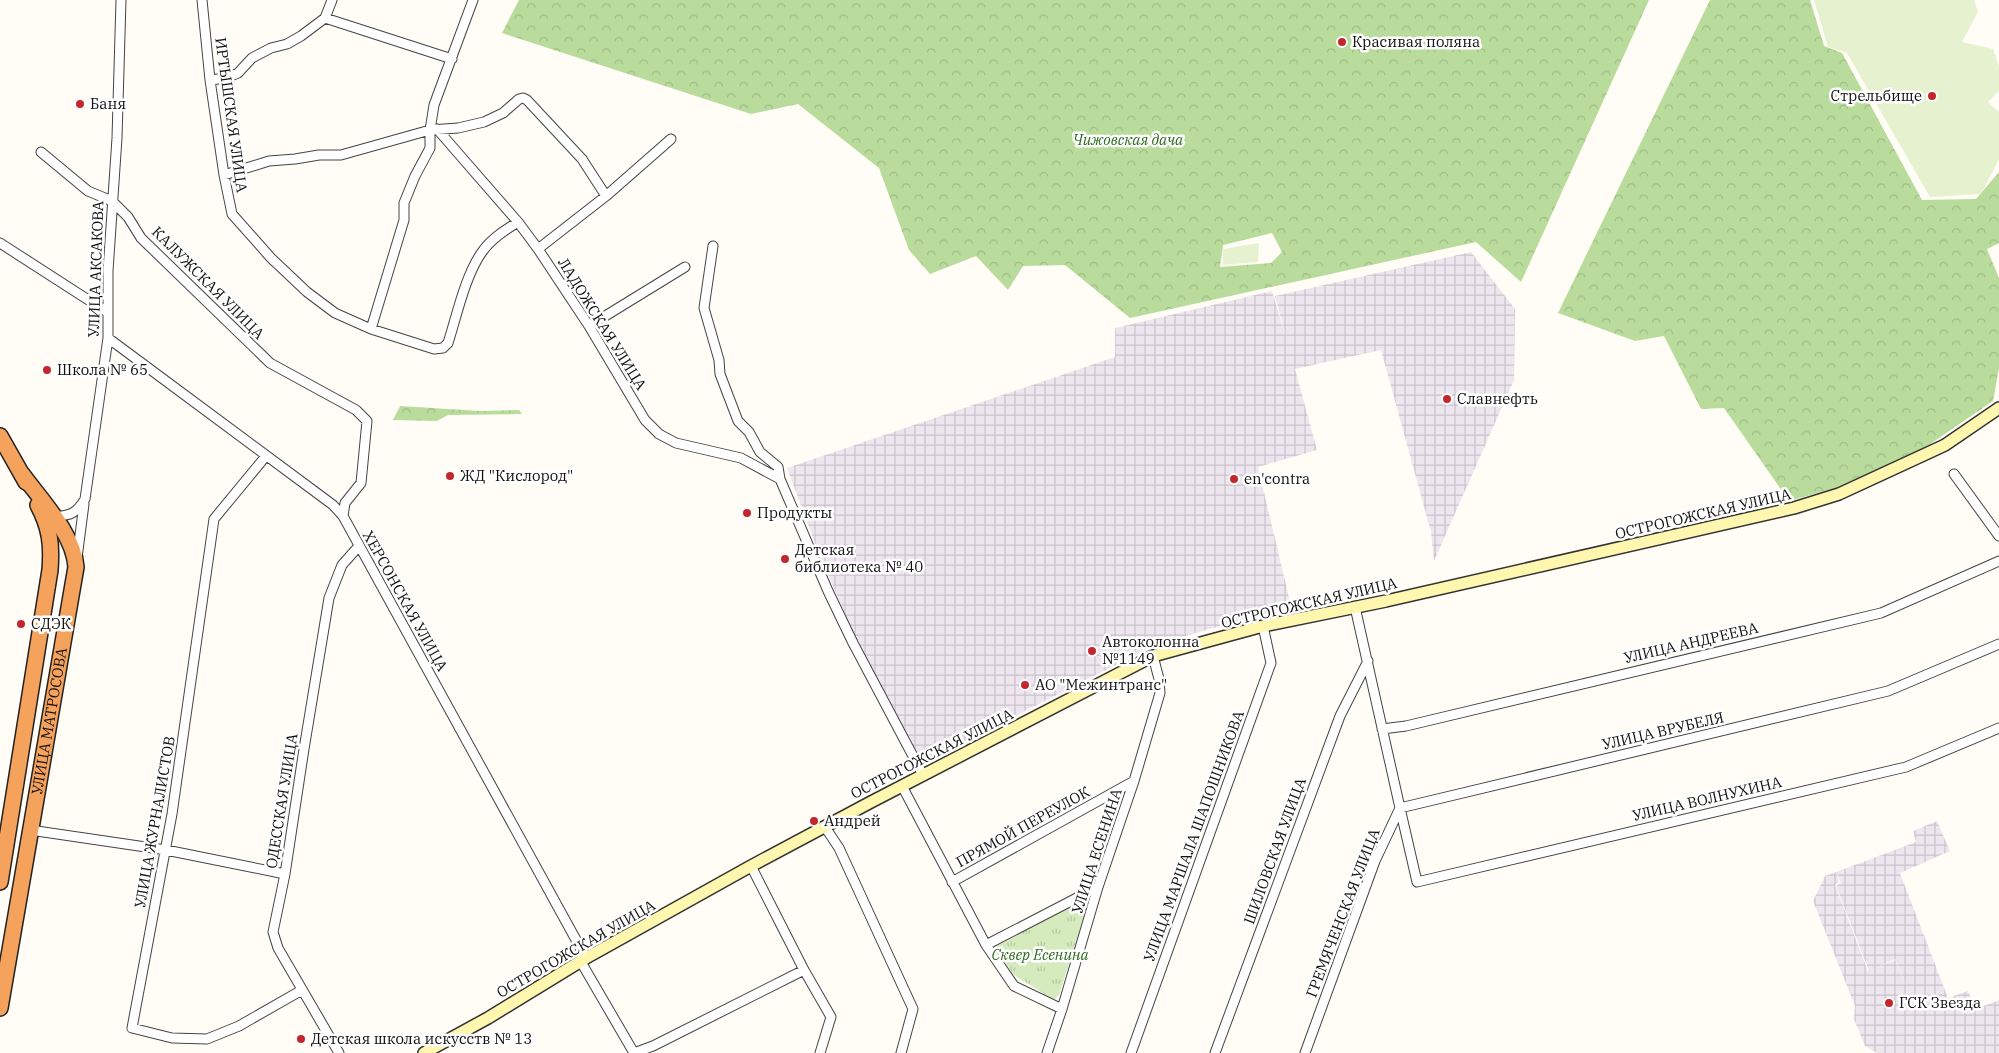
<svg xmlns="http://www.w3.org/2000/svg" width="1999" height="1053" font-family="'IBM Plex Serif',serif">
<defs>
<pattern id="industrial-grid" width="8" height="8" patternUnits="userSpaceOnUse" patternTransform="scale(1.25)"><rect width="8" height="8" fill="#eee6ef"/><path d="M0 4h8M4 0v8" fill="none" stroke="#cbc4cc"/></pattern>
<pattern id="grass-tufts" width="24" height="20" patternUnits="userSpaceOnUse" patternTransform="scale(1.25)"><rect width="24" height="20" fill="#d5ebbd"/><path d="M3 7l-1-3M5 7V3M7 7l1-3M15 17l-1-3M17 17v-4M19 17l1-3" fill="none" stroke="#b6c8a1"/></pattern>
<pattern id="forest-crowns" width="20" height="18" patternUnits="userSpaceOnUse" patternTransform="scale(1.25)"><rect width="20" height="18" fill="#b9dc9c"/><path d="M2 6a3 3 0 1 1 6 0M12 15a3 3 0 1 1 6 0" fill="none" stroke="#9ebc85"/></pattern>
</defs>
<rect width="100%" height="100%" fill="#fffdf5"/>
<path fill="url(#industrial-grid)" d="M 1471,252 L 1515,309 L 1514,380 L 1434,561 L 1431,532 L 1381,350 L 1295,369 L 1317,450 L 1258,467 L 1291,606 L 1157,644 L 918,765 L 864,657 L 819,554 L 787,468 L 1115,357 L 1115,328 L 1272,291 L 1287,341 L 1275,296 Z
M 1937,821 L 1950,851 L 1900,873 L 1948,998 L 1968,991 L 1976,1009 L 1999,1000 L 1999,1053 L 1877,1053 L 1865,1046 L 1854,1019 L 1855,1006 L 1813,901 L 1825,876 L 1836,872 L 1839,882 L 1835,885 L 1868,971 L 1895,960 L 1916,1009 L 1895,959 L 1869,971 L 1836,886 L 1841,883 L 1836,872 L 1916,842 L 1913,831 Z"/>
<path fill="url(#grass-tufts)" d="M 1091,894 L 1059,995 L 1054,1000 L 1014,975 L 992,944 Z"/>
<path fill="url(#forest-crowns)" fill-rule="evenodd" d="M 519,0 L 1649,0 L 1521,282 L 1476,242 L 1130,318 L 1065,265 L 1023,266 L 1008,290 L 976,256 L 930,274 L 909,250 L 879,168 L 798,104 L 751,114 L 502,33 ZM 1272,233 L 1282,252 L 1271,263 L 1220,267 L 1223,245 Z
M 1710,0 L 1810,0 L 1824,46 L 1842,53 L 1922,200 L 1976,199 L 1999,172 L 1999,243 L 1987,249 L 1999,278 L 1999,368 L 1993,401 L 1923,449 L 1839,487 L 1789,501 L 1724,408 L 1701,409 L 1664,336 L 1635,341 L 1558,313 Z
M 400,406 L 480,411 L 519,410 L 522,414 L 448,415 L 437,421 L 393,420 Z"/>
<path fill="#e6f2cf" d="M 1814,0 L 1974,0 L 1978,12 L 1962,42 L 1993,49 L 1999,66 L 1999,91 L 1988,102 L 1999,112 L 1999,159 L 1981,194 L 1930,197 L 1847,53 L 1828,47 Z
M 1259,243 L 1258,262 L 1223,265 L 1223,249 Z"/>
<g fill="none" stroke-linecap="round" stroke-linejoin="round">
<defs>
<path id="street" d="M 202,0 L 210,80 L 224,175 L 232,214 L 271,258 L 307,292 L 335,313 L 371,329 L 434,349 L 443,348 L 448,343 C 457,315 465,276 482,252 C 491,239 505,230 518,222
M 325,18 L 452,59
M 210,80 L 226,78 L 238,73 L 252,58 L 271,48 L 287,44 L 301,36 L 325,18 L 332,0
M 437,129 L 518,222 L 538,249 L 589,326 L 645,420 L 659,434 L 676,443 L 741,458 L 780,479
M 41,152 L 88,191 L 112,201 L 128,217 L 141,238 L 270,363 L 356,410 L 367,421 L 361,483 L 345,503 L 343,516
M 224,175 L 269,161 L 295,159 L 319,155 L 341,155 L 430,130 L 458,128 L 484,122 L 503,113 L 519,99 L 523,98 L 527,100 L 582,159 L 606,196
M 0,243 L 107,312
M 713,246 L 704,308 L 719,360 L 720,374 L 738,421 L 749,432 L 760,452 L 778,467 L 780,479 L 828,591 L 853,643 L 923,775
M 538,249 L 606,196 L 671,139
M 589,326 L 685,267
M 371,329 L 404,220 L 404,203 L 415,176 L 430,148 L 430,130 L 434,105 L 473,0
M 108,338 L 333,505 L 343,516 L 586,958
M 266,456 L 214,519 L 172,814 L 132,1028 L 172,1038 L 207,1039 L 239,1026 L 302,990
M 1954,474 L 1999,536
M 54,517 C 71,515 76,514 85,499 L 108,338 L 108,271 L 117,138 L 121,0
M 77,558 L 84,504
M 1999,644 L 1888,691 L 1400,808 L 1417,882 L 1906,767 L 1999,728
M 1382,729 L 1406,726 L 1881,613 L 1999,561
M 902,786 L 986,945 L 1014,986 L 1062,1009
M 825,827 L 839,848 L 913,1009 L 901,1053
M 30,830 L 166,850 L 285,874
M 751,866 L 804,970 L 831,1017 L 820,1053
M 952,882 L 1134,781
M 986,945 L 1098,887
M 581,962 L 634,1053
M 339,1053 L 278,948 L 273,932 L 285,874 L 304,749 L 329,598 L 342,565 L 359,546
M 634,1053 L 653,1046 L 804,970
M 1047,1053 L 1062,1009 L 1098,887 L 1134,781 L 1160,693 L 1159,679 L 1153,656
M 1131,1053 L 1271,663 L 1263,626
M 1215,1053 L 1340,716 L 1368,661
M 1305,1053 L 1375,861 L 1400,808 L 1355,607"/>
<path id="secondary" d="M 424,1053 L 488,1018 L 586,958 L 751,866 L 871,802 L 1153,656 L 1263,626 L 1386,601 L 1794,508 L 1839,494 L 1930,452 L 1945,445 L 1999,408"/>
<g id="highway">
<path d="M 0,436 L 26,482"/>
<path d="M 0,882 L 50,570 C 52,544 50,528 38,505"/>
<path id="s1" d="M 0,1008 L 76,567 C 74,534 41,500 22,474"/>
</g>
</defs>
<use href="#street" stroke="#444" stroke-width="11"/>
<use href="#secondary" stroke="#333" stroke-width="14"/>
<use href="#highway" stroke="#222" stroke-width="18"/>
<use href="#street" stroke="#fff" stroke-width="9"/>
<use href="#secondary" stroke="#fff6b0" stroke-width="11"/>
<use href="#highway" stroke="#f5a25d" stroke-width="15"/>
</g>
<g fill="#c4262e" stroke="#fff" stroke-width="2">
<circle cx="1342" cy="42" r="5"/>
<circle cx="1932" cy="96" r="5"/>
<circle cx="80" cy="104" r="5"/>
<circle cx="47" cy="370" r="5"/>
<circle cx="1447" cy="399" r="5"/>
<circle cx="450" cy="476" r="5"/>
<circle cx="1234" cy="479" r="5"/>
<circle cx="747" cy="513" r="5"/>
<circle cx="785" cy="559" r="5"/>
<circle cx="21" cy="624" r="5"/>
<circle cx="1092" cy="651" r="5"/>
<circle cx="1025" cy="685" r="5"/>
<circle cx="814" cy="821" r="5"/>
<circle cx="1889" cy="1003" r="5"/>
<circle cx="301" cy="1039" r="5"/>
</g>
<g text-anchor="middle" stroke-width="5" stroke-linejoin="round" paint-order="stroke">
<g font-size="15" fill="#111" stroke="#fff" text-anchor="start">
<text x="1352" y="47">Красивая поляна</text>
<text x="1922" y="101" text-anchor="end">Стрельбище</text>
<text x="90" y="109">Баня</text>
<text x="57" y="375">Школа № 65</text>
<text x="1457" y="404">Cлавнефть</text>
<text x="460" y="481">ЖД "Кислород"</text>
<text x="1244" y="484">en'contra</text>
<text x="757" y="518">Продукты</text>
<text x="795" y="555">Детская<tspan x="795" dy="17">библиотека № 40</tspan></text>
<text x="31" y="629">СДЭК</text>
<text x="1102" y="647">Автоколонна<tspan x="1102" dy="17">№1149</tspan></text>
<text x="1035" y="690">АО "Межинтранс"</text>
<text x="824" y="826">Андрей</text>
<text x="1899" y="1008">ГСК Звезда</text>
<text x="311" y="1044">Детская школа искусств № 13</text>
</g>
<g font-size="15" fill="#111" stroke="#fff">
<text transform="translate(231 115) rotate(82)" y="5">ИРТЫШСКАЯ УЛИЦА</text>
<text transform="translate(96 269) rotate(-88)" y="5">УЛИЦА АКСАКОВА</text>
<text transform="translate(208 283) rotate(45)" y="5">КАЛУЖСКАЯ УЛИЦА</text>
<text transform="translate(602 324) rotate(58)" y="5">ЛАДОЖСКАЯ УЛИЦА</text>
<text transform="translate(1703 514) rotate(-13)" y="5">ОСТРОГОЖСКАЯ УЛИЦА</text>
<text transform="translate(405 601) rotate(61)" y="5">ХЕРСОНСКАЯ УЛИЦА</text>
<text transform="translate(1309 603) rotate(-13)" y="5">ОСТРОГОЖСКАЯ УЛИЦА</text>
<text transform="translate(1691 643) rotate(-13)" y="5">УЛИЦА АНДРЕЕВА</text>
<text dy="5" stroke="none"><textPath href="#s1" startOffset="291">УЛИЦА МАТРОСОВА</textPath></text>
<text transform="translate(1663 731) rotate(-13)" y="5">УЛИЦА ВРУБЕЛЯ</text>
<text transform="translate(932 754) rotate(-27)" y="5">ОСТРОГОЖСКАЯ УЛИЦА</text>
<text transform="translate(1707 799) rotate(-13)" y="5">УЛИЦА ВОЛНУХИНА</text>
<text transform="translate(282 801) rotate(-81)" y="5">ОДЕССКАЯ УЛИЦА</text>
<text transform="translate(155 822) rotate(-80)" y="5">УЛИЦА ЖУРНАЛИСТОВ</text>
<text transform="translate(1023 827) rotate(-29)" y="5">ПРЯМОЙ ПЕРЕУЛОК</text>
<text transform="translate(1194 836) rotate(-70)" y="5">УЛИЦА МАРШАЛА ШАПОШНИКОВА</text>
<text transform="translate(1097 851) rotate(-72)" y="5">УЛИЦА ЕСЕНИНА</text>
<text transform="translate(1275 851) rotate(-70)" y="5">ШИЛОВСКАЯ УЛИЦА</text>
<text transform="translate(1343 913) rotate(-69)" y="5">ГРЕМЯЧЕНСКАЯ УЛИЦА</text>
<text transform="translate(576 949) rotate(-30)" y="5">ОСТРОГОЖСКАЯ УЛИЦА</text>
</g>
<g font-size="15" font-style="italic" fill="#2f6b1f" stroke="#fff">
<text x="1128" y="145">Чижовская дача</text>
<text x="1040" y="960">Сквер Есенина</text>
</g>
</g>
</svg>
